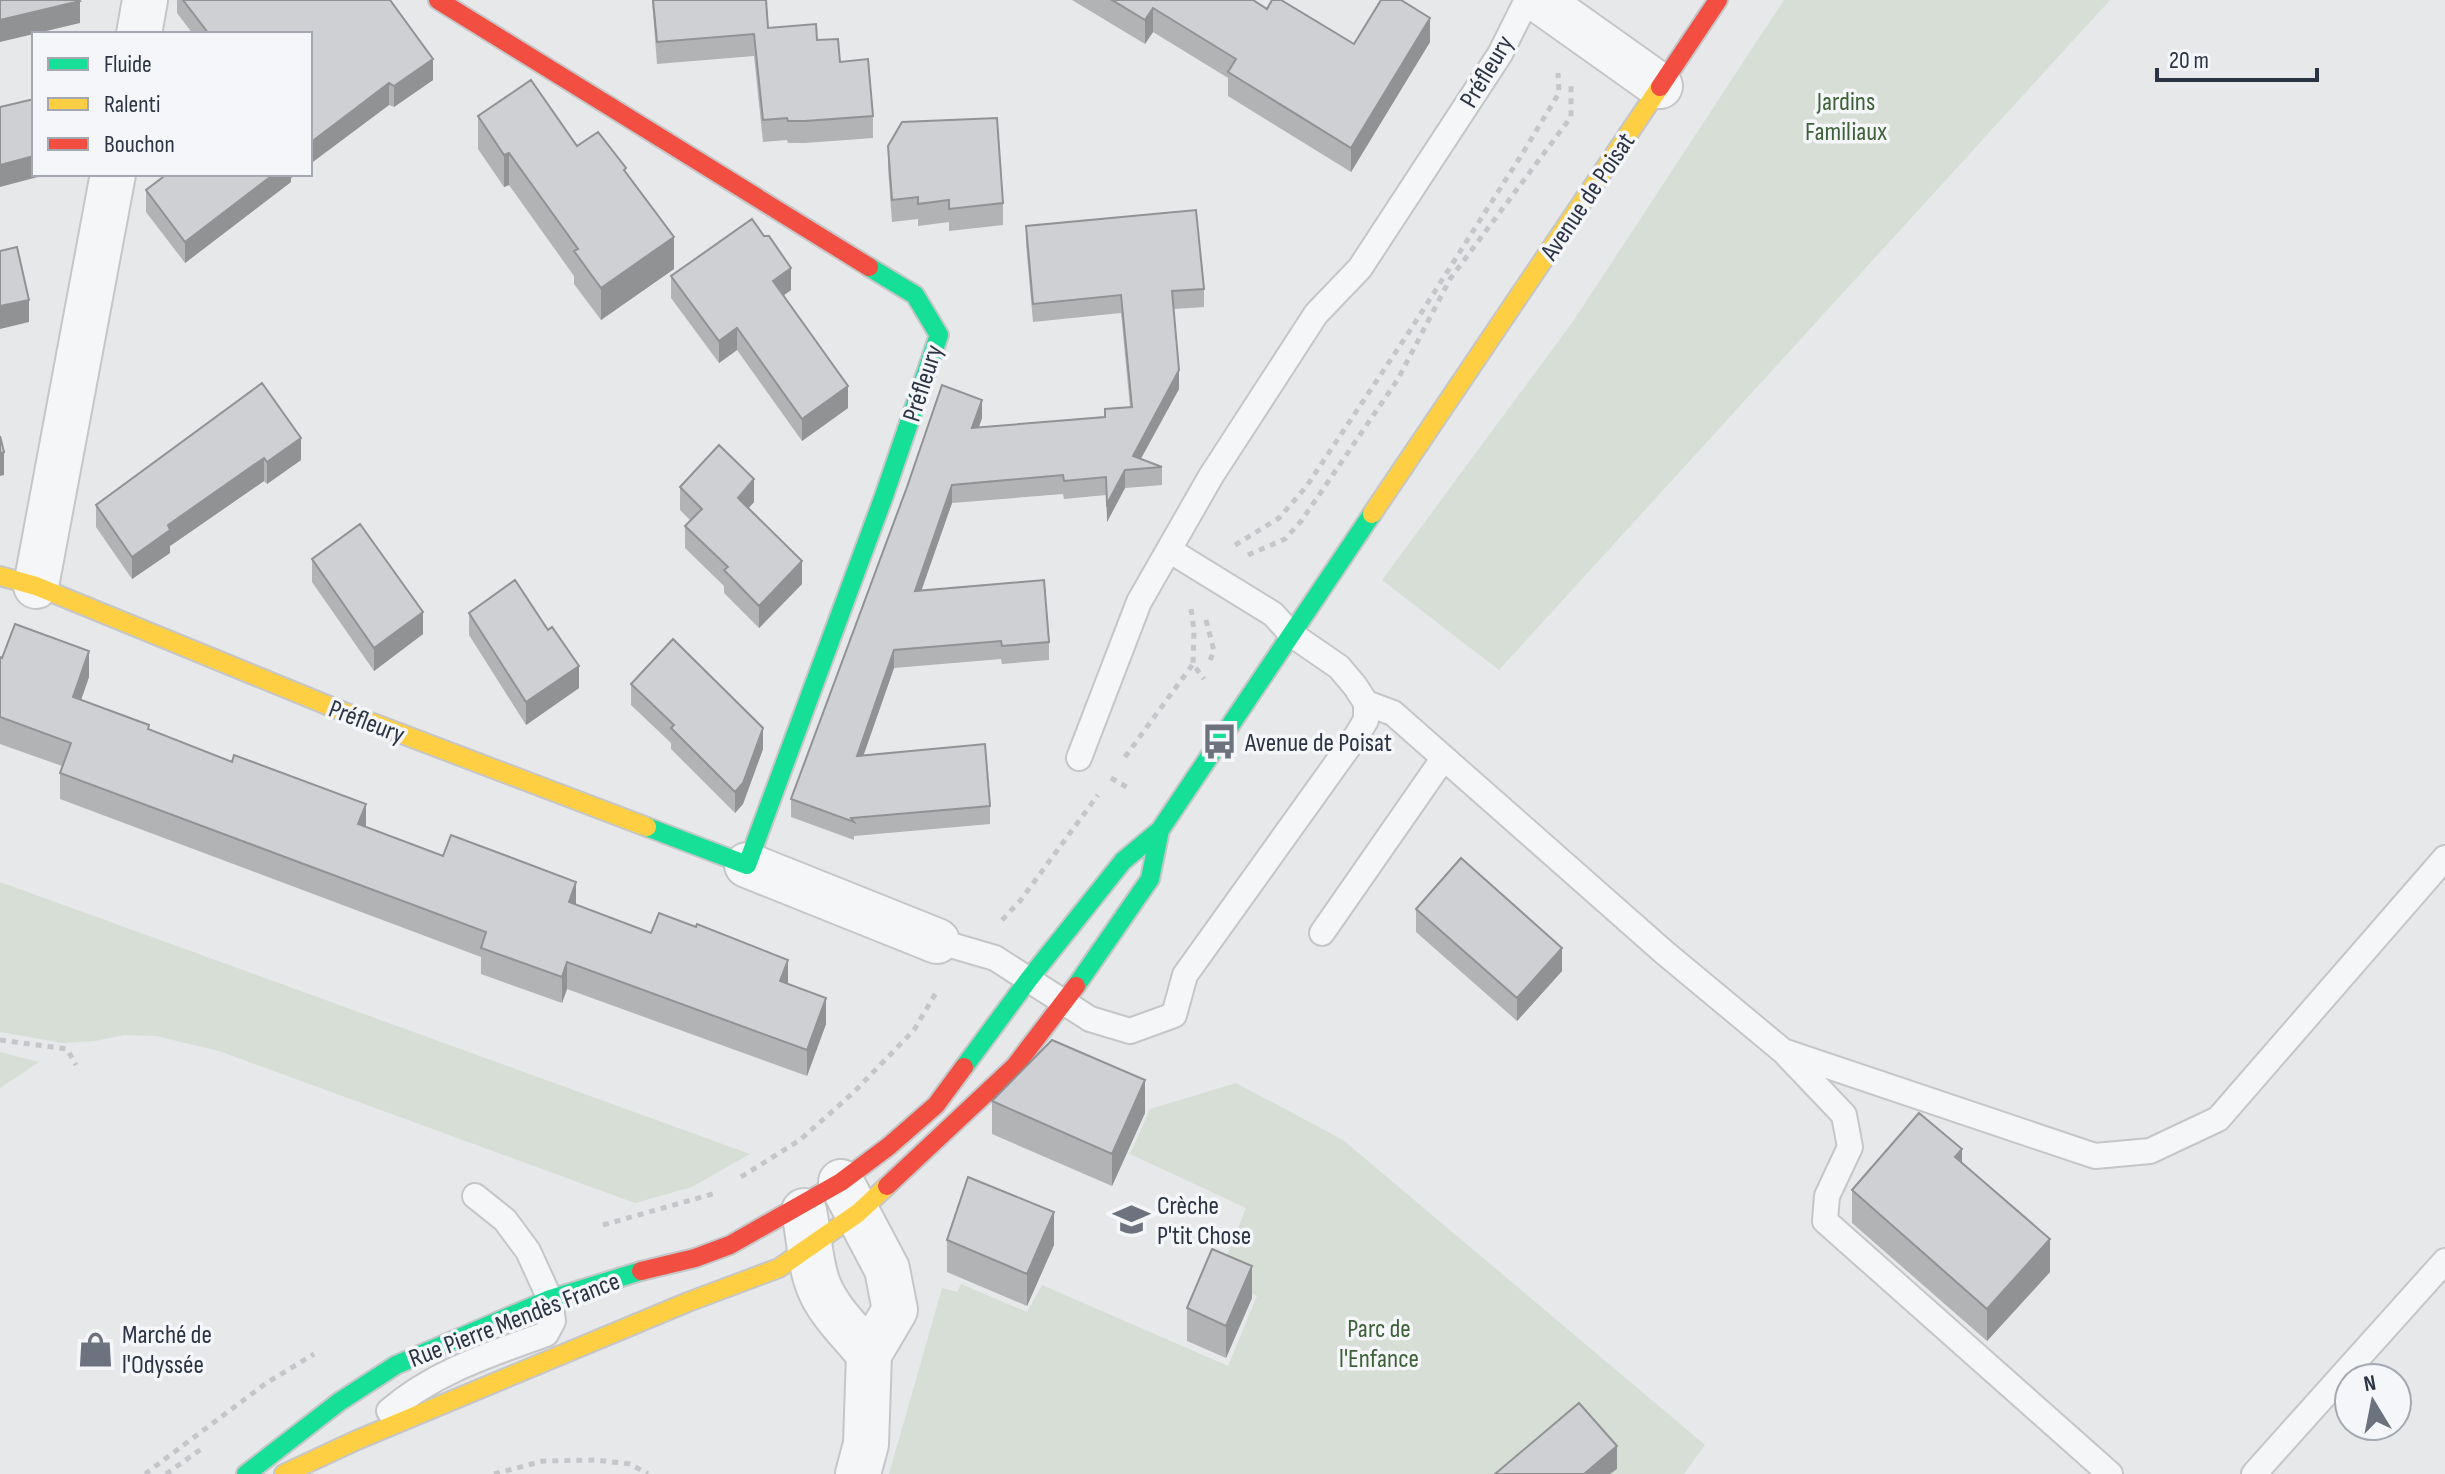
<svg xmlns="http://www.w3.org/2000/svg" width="2445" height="1474" font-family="'Sofia Sans Condensed',sans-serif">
<rect width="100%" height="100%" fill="#e6e8ea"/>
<path fill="#d6ded6" d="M 1784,0 L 2110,0 L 1499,670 L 1382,580 L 1574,320 Z
M 0,882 L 750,1154 L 692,1187 L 635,1203 L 219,1051 L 156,1036 L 124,1035 L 95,1041 L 63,1043 L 0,1032 Z
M 0,1052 L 39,1062 L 0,1088 Z
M 1236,1083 L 1343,1140 L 1705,1445 L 1684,1474 L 889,1474 L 942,1288 L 957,1292 L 961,1284 L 1027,1312 L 1042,1285 L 1228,1366 L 1257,1296 L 1218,1278 L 1246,1208 L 1130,1154 L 1150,1109 Z"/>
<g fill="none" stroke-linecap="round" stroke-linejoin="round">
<defs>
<path id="lane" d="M 1366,703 L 1393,713 L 1665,953 L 1783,1051 L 2095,1156 L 2150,1151 L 2218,1119 L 2445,858
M 1079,758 L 1139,602 L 1211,476 L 1316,314 L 1360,268 L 1500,54 L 1527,0
M 1322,933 L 1443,759
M 937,941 L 995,958 L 1090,1019 L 1130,1031 L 1174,1015 L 1185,975 L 1357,735 L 1366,720 L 1366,703 L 1355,686 L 1339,667 L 1291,634 L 1273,614 L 1169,550
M 1786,1054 L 1844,1115 L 1850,1147 L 1827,1196 L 1825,1221 L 2110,1474
M 389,1411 C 434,1372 491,1354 546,1334 L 553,1321 L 550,1299 L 528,1251 L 505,1220 L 475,1196
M 2254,1474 L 2445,1261"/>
<path id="street" d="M 1539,0 L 1660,86
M 139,34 L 145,0
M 36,586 L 113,174
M 747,865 L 937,941
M 841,1182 L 887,1269 L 895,1310 L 869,1354 L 866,1444 L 858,1474
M 804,1211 C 809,1234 810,1266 819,1287 C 829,1312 852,1333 869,1354"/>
<path id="fast" d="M 647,827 L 747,865 L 884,496 L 939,335 L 915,295 L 869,267
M 1076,986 L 1150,879 L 1160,830
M 964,1067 L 1029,979 L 1123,861 L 1160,830 L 1372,514
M 246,1474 L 339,1402 L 396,1365 L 550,1299 L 641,1271"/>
<path id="slow" d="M 1372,514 L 1660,87
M 0,576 L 36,586 L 344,712 L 647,827
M 284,1474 L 357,1440 L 688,1302 L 779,1268 L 858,1213 L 887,1186"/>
<path id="jam" d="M 438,0 L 869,267
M 1660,87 L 1718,0
M 887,1186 L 1015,1066 L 1076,986
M 641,1271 L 695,1258 L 730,1245 L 841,1182 L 889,1146 L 936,1105 L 964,1067"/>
</defs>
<use href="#lane" stroke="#c4c6c8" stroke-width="28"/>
<use href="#street" stroke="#c4c6c8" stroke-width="48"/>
<use href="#fast" stroke="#c4c6c8" stroke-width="22"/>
<use href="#slow" stroke="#c4c6c8" stroke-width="22"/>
<use href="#jam" stroke="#c4c6c8" stroke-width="22"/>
<path stroke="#c5c6ca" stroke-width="5" stroke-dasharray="6 6" stroke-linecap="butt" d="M 1235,545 L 1279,518 L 1306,487 L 1409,332 L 1524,151 L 1559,93 L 1558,73
M 1248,555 L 1285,539 L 1302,520 L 1398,379 L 1450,279 L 1571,117 L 1571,82
M 1191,609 L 1194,630 L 1193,664
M 1206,620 L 1214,651 L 1210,660
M 1125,757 L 1193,664 L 1204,679
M 1111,778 L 1130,789
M 1002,920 L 1020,901 L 1098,795
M 0,1040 L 67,1049 L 76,1065
M 741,1177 L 800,1140 L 854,1092 L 914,1030 L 937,991
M 603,1225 L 716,1193
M 145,1474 L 265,1384 L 314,1354
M 166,1474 L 204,1447
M 494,1474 L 543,1461 L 596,1460 L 630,1464 L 648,1474"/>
<use href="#lane" stroke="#f5f6f7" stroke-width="24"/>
<use href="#street" stroke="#f5f6f7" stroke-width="44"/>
<use href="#fast" stroke="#16e098" stroke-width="18"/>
<use href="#slow" stroke="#ffcf43" stroke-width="18"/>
<use href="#jam" stroke="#f24e42" stroke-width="18"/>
</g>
<path fill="#b1b3b5" d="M 177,0 L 390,0 L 433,80 L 394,107 L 389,105 L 310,164 L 310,34 L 193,34 L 177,13 Z
M 652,0 L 766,0 L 768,28 L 817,40 L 840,62 L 873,116 L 873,138 L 805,143 L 788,143 L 787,140 L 763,142 L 754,56 L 657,64 Z
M 1072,0 L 1253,0 L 1267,9 L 1354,44 L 1430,42 L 1351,172 L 1228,96 L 1228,78 L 1153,32 L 1145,44 Z
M 478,116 L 577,146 L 626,172 L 674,269 L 601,320 L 574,284 L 574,276 L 509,185 L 504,187 L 478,149 Z
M 888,146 L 1003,203 L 1003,225 L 949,231 L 949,222 L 918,226 L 918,219 L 892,222 L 888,168 Z
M 167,174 L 297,174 L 291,178 L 291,182 L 185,263 L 146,212 L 146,190 Z
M 1026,226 L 1204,289 L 1204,307 L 1174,309 L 1179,389 L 1141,459 L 1162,467 L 1162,485 L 1125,488 L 1107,522 L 1106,495 L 1064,499 L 1063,494 L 952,503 L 921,590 L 1049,642 L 1049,660 L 1002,664 L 1001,659 L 894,668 L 863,756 L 990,806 L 990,824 L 854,836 L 854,840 L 791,817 L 791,799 L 982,418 L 979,427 L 1105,417 L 1130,407 L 1121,313 L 1033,322 L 1026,244 Z
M 671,276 L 791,290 L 784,295 L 848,408 L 802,441 L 737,350 L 719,363 L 671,298 Z
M 262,383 L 301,460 L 267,484 L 264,481 L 170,546 L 170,553 L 132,579 L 96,527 L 96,505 Z
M 680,487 L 754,502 L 748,508 L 802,584 L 759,628 L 724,593 L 724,586 L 685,548 L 685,526 L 691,521 L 680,510 Z
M 312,559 L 423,634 L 374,671 L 312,582 Z
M 469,613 L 579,688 L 526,725 L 469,635 Z
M 0,657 L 89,677 L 81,700 L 366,827 L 788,984 L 826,1024 L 807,1076 L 567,989 L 562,1003 L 481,974 L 481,957 L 60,799 L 60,773 L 62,766 L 0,744 Z
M 631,684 L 763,749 L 743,804 L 735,813 L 671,749 L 671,743 L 631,705 Z
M 1416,909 L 1562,971 L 1517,1021 L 1416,932 Z
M 992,1101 L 1145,1113 L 1112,1186 L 992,1134 Z
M 1962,1162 L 2050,1272 L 1987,1341 L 1852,1223 L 1852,1190 Z
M 947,1240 L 1054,1245 L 1027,1306 L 947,1272 Z
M 1252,1298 L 1226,1358 L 1187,1341 L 1187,1308 Z"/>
<path fill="#909294" d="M 80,1 L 80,23 L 0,42 L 0,20 Z
M 1153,8 L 1153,32 L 1145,44 L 1145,20 Z
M 1430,18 L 1430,42 L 1351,172 L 1351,148 Z
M 433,59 L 433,80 L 394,107 L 394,86 Z
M 389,83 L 389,105 L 310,164 L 310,143 Z
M 509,153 L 509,185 L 504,187 L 504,155 Z
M 34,156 L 34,174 L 49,174 L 0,187 L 0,165 Z
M 274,174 L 297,174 L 291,178 L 291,182 L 185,263 L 185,242 Z
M 674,237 L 674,269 L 601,320 L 601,288 Z
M 791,268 L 791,290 L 773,303 L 773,281 Z
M 29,300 L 29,322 L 0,329 L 0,306 Z
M 737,328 L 737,350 L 719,363 L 719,341 Z
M 1179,370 L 1179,389 L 1135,469 L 1133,456 Z
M 848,386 L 848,408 L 802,441 L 802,419 Z
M 982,400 L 982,418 L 972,446 L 972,428 Z
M 301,438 L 301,460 L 267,484 L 267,462 Z
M 4,452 L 4,475 L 0,476 L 0,453 Z
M 264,458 L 264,481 L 170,546 L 170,553 L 132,579 L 132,557 L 168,525 Z
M 1125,470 L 1125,488 L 1107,522 L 1107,504 Z
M 754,479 L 754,502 L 738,520 L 738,498 Z
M 952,485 L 952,503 L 915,609 L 915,591 Z
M 802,561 L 802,584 L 759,628 L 759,606 Z
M 423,612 L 423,634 L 374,671 L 374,648 Z
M 894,650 L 894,668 L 857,774 L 857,756 Z
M 89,651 L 89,677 L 73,723 L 73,697 Z
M 579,666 L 579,688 L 526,725 L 526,702 Z
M 763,728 L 763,749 L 743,804 L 735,813 L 735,792 Z
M 366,804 L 366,831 L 358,824 Z
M 576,882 L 576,908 L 569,902 Z
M 1562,948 L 1562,971 L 1517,1021 L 1517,998 Z
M 788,960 L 788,987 L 780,981 Z
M 567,962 L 567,989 L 562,1003 L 562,977 Z
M 826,998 L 826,1024 L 807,1076 L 807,1050 Z
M 1145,1080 L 1145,1113 L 1112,1186 L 1112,1154 Z
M 1962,1149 L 1962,1182 L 1955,1157 Z
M 1054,1212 L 1054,1245 L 1027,1306 L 1027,1274 Z
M 2050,1239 L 2050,1272 L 1987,1341 L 1987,1309 Z
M 1252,1266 L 1252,1298 L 1226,1358 L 1226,1326 Z
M 1617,1446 L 1617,1469 L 1610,1474 L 1584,1474 Z"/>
<path fill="#ced0d3" stroke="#909294" stroke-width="2" d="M 0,0 L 79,0 L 80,1 L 0,20 Z
M 183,0 L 390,0 L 433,59 L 394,86 L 389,83 L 310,143 L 310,34 L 209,34 Z
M 653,0 L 766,0 L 768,28 L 816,24 L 817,40 L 838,39 L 840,62 L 868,59 L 873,116 L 805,121 L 788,121 L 787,118 L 763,120 L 754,34 L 657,42 Z
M 1112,0 L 1253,0 L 1267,9 L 1272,0 L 1281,0 L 1354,44 L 1381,0 L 1401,0 L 1430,18 L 1351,148 L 1228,72 L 1236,59 L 1153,8 L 1145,20 Z
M 531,80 L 577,146 L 598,132 L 626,168 L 624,170 L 674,237 L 601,288 L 574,251 L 578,249 L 509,153 L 504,155 L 478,116 Z
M 34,99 L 34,156 L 0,165 L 0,107 Z
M 997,118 L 1003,203 L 949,209 L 949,200 L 918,204 L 918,197 L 892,200 L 888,146 L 902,122 Z
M 167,174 L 274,174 L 185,242 L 146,190 Z
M 1196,210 L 1204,289 L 1172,291 L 1179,370 L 1133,456 L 1162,467 L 1125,470 L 1107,504 L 1106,477 L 1064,481 L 1063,475 L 952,485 L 915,591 L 1044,580 L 1049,642 L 1002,646 L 1001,641 L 894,650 L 857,756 L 985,744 L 990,806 L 851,818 L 854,822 L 791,799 L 907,487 L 942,385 L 982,400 L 972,428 L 1105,417 L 1105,409 L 1132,407 L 1121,295 L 1033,304 L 1026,226 Z
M 752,219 L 764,236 L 769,236 L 791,268 L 773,281 L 848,386 L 802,419 L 737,328 L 719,341 L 671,276 Z
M 17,247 L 29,300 L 0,306 L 0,251 Z
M 262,383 L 301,438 L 267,462 L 264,458 L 168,525 L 170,530 L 132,557 L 96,505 Z
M 0,436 L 4,452 L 0,453 Z
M 719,445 L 754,479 L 738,498 L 802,561 L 759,606 L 724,570 L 728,567 L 685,526 L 702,509 L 680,487 Z
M 360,524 L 423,612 L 374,648 L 312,559 Z
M 515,580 L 548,630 L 552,627 L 579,666 L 526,702 L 469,613 Z
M 15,624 L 89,651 L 73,697 L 149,725 L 148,729 L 232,762 L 234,755 L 366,804 L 358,824 L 443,856 L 451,835 L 576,882 L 569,902 L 651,933 L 659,913 L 696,927 L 697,924 L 788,960 L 780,981 L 826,998 L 807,1050 L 567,962 L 562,977 L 481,948 L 486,932 L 60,773 L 71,743 L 0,717 L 0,657 L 2,658 Z
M 673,639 L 763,728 L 743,783 L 735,792 L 671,728 L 674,725 L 631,684 Z
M 1461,858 L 1562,948 L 1517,998 L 1416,909 Z
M 1052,1040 L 1145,1080 L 1112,1154 L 992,1101 Z
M 1919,1113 L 1962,1149 L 1955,1157 L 2050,1239 L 1987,1309 L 1852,1190 Z
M 968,1177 L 1054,1212 L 1027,1274 L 947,1240 Z
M 1212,1249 L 1252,1266 L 1226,1326 L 1187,1308 Z
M 1579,1403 L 1617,1446 L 1584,1474 L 1495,1474 Z"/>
<defs>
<symbol id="bus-bare" viewBox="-9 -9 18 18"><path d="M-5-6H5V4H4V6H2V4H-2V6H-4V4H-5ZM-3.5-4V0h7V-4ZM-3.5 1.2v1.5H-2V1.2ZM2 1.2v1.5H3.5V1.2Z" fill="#6c737f" stroke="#f4f6f9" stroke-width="2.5" paint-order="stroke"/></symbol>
<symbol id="school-bare" viewBox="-9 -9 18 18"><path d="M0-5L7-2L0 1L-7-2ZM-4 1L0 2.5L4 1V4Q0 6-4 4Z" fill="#6c737f" stroke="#f4f6f9" stroke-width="2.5" paint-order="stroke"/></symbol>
<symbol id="shop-bare" viewBox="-9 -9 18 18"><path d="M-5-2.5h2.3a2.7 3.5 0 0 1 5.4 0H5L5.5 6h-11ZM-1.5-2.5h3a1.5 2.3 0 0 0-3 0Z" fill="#6c737f" stroke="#f4f6f9" stroke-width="2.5" paint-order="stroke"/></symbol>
</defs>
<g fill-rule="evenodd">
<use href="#bus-bare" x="1194" y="716" width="51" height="51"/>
<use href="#school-bare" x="1106" y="1194" width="51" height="51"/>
<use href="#shop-bare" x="70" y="1324" width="51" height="51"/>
</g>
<g text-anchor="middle" stroke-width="7" stroke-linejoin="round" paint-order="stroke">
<g font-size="26" fill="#2b3445" stroke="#f4f6f9">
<text transform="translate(1486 71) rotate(-59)" y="9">Préfleury</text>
<text transform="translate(1587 196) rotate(-56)" y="9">Avenue de Poisat</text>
<text transform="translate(922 383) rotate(-72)" y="9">Préfleury</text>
<text transform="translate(367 721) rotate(21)" y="9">Préfleury</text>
<text transform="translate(514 1319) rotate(-21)" y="9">Rue Pierre Mendès France</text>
</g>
<g font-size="26" fill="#3f6138" stroke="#f4f6f9">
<text x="1846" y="110">Jardins<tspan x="1846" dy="30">Familiaux</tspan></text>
<text x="1379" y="1337">Parc de<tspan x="1379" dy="30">l'Enfance</tspan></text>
</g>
<g font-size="26" fill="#2b3445" stroke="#f4f6f9" text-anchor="start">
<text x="1245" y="751">Avenue de Poisat</text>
<text x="1157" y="1214">Crèche<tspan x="1157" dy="30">P'tit Chose</tspan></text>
<text x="122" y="1343">Marché de<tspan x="122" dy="30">l'Odyssée</tspan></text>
</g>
</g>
<rect x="32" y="32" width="280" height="144" fill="#f4f6f9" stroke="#a4a8b1" stroke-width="2"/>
<rect x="48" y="58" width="40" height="12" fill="#16e098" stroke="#a4a8b1" stroke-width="2"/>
<text x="104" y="72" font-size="24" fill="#2b3445">Fluide</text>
<rect x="48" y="98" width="40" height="12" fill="#ffcf43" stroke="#a4a8b1" stroke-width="2"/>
<text x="104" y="112" font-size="24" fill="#2b3445">Ralenti</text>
<rect x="48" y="138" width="40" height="12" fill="#f24e42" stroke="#a4a8b1" stroke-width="2"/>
<text x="104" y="152" font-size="24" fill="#2b3445">Bouchon</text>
<g transform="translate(2373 1402) rotate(350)"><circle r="38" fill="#f4f6f9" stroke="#a4a8b1" stroke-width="2"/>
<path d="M0-6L14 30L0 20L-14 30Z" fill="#6c737f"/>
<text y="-12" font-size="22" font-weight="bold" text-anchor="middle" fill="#2b3445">N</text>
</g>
<path d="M2157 68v12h160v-12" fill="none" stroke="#2b3445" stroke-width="4"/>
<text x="2169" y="68" font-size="24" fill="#2b3445" stroke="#f4f6f9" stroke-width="6" paint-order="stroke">20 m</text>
</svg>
